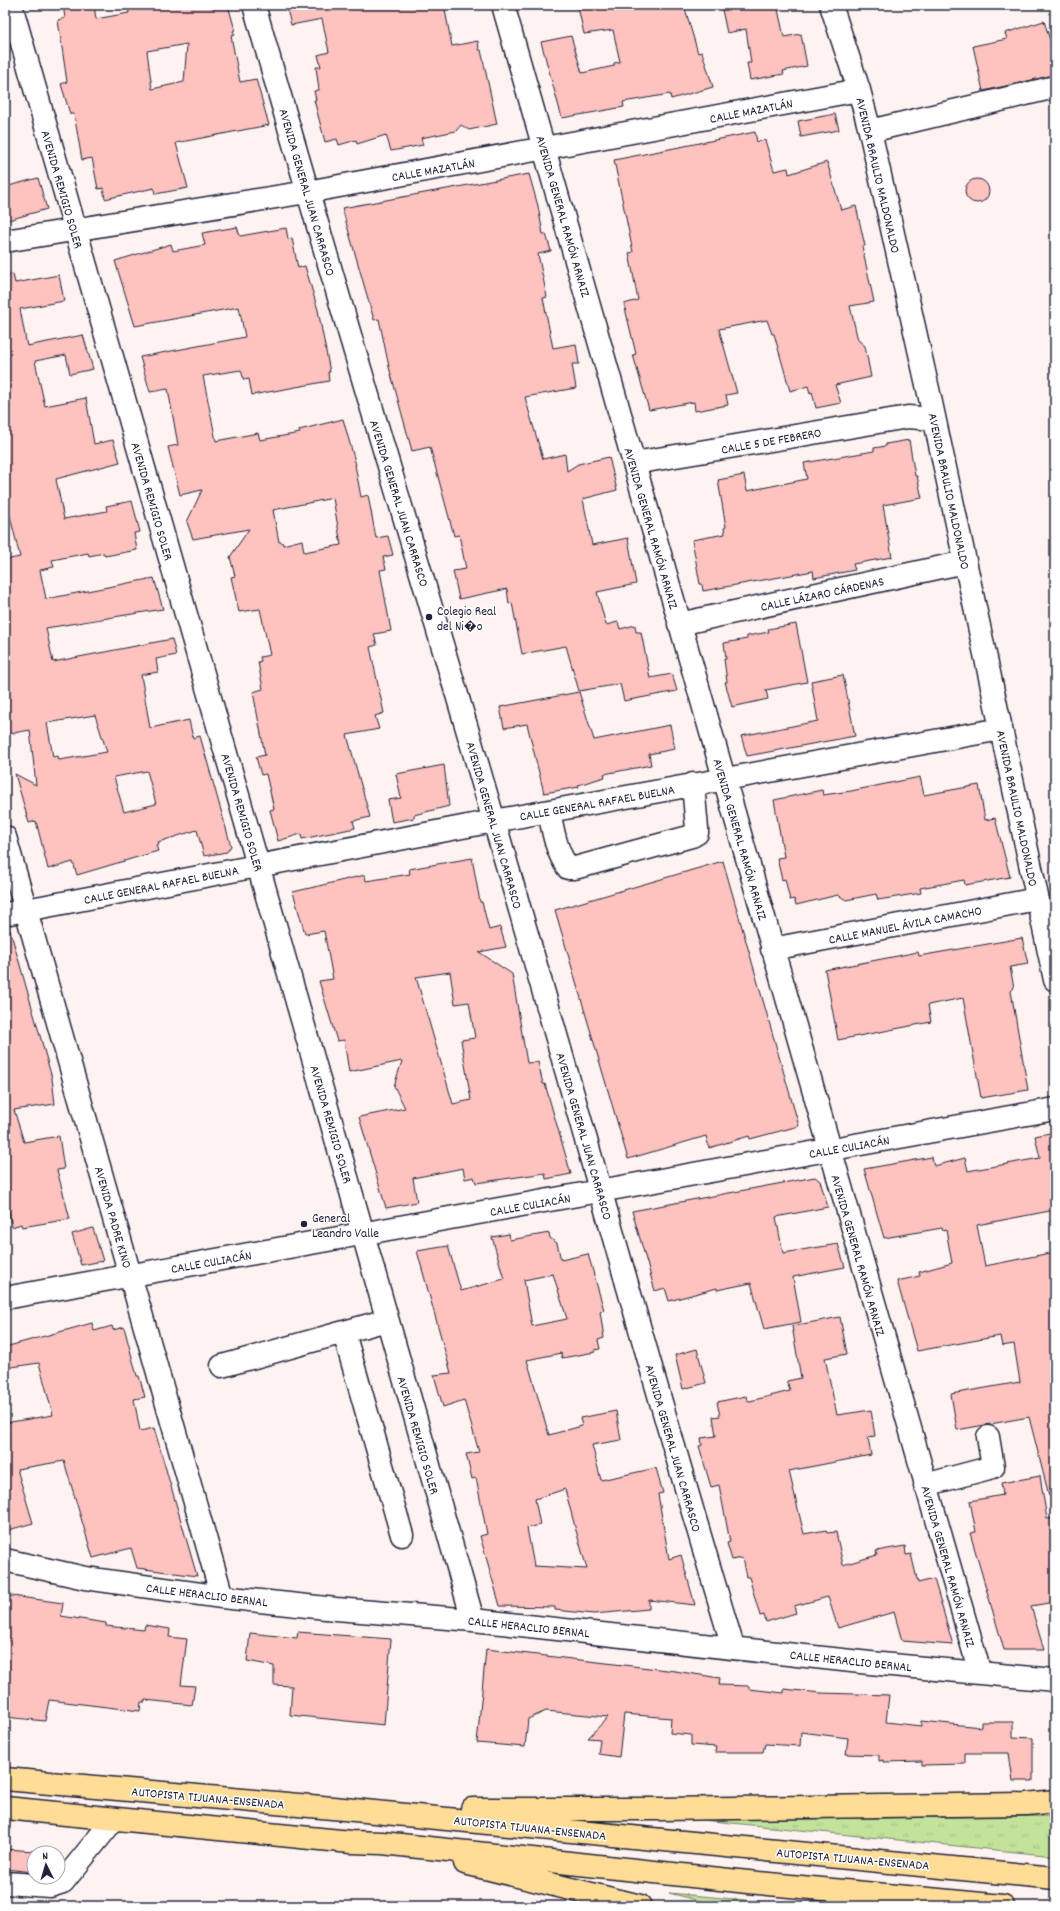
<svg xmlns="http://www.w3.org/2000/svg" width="1060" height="1911" font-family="Dekko,sans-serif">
<defs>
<pattern id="grass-tufts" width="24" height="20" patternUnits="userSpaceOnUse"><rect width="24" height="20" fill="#c3e39b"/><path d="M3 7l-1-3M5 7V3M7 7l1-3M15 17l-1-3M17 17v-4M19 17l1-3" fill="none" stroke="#a7c286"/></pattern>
</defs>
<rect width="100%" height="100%" fill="#fff3f2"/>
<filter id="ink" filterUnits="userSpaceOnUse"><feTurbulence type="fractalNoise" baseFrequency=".025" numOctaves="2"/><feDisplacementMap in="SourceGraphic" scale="8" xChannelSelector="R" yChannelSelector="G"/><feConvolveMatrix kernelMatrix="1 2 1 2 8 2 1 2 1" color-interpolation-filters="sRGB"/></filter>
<g filter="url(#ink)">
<path fill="url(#grass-tufts)" stroke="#72826b" d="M 1055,1816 L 1055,1856 L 702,1820 Z
M 669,1893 L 809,1906 L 721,1906 Z"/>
<path fill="#fec2bf" stroke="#22223b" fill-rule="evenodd" d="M 63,5 L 94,5 L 96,19 L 129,13 L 128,7 L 137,5 L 228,5 L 235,30 L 233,31 L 235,35 L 231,36 L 240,82 L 256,79 L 269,125 L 176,143 L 188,188 L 155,194 L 154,188 L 105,199 L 103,188 L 98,189 L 92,158 L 82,160 L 74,114 L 70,114 L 61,84 L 67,82 L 58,20 L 65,18 ZM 187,44 L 184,82 L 152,89 L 147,51 Z
M 286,5 L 444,5 L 452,46 L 478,41 L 479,50 L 481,50 L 497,124 L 469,130 L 461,125 L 456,131 L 421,138 L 423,145 L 391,151 L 386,135 L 357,144 L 356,140 L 339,145 L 337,139 L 325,142 L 314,100 L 316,100 L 314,91 L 319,90 L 316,67 L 321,67 L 318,55 L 329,52 L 322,19 L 291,25 Z
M 588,5 L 684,5 L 698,53 L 702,52 L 713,87 L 671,99 L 670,94 L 623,102 L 624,107 L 562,118 L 541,42 L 571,36 L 582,73 L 614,66 L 614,63 L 620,62 L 613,30 L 584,34 L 578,7 Z
M 721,5 L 777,5 L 784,37 L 801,34 L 807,66 L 783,71 L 784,74 L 750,80 L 747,63 L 751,63 L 746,29 L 727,33 Z
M 1044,21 L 1055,56 L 1055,75 L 983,91 L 973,46 L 1007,39 L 1005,33 Z
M 835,114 L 839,130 L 801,137 L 798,121 Z
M 755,132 L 757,142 L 765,140 L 774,171 L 788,168 L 789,174 L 827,162 L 841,210 L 856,206 L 865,246 L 862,246 L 874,302 L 850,306 L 858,340 L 865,346 L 871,377 L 835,385 L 841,403 L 816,408 L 812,392 L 810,393 L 808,386 L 790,391 L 774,334 L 772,334 L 767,320 L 719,329 L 737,393 L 726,395 L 728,405 L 695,411 L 694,402 L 649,410 L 633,355 L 636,354 L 624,304 L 638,300 L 629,253 L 633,252 L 614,160 Z
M 529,174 L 538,206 L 543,234 L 546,234 L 551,251 L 538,254 L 547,297 L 543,298 L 553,348 L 576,344 L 579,364 L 572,364 L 576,388 L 525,397 L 530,415 L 543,459 L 565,454 L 567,471 L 578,464 L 609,457 L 617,490 L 583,499 L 592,545 L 628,538 L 636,584 L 597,592 L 606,625 L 618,622 L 620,629 L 635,625 L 636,632 L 641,632 L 650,678 L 672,674 L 677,691 L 624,701 L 620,684 L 579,691 L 566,646 L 522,654 L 513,608 L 512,603 L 509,604 L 507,589 L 459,599 L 453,571 L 466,569 L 459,535 L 454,536 L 430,447 L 412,451 L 389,367 L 379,319 L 374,320 L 342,208 Z
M 38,178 L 47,209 L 5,221 L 5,187 Z
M965 191a12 12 0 1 1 24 0a12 12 0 1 1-24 0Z
M 237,227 L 240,236 L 286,228 L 288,239 L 292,238 L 298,268 L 305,266 L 318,310 L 330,372 L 328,372 L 329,381 L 252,395 L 249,379 L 244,380 L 241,370 L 203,376 L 216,441 L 258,433 L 260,440 L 300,433 L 299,430 L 343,419 L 356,465 L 355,465 L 361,497 L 368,495 L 376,538 L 388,536 L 393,555 L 383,557 L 386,569 L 380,570 L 391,631 L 374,634 L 377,645 L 370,647 L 384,713 L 375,716 L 379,729 L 347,735 L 370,817 L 353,821 L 355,828 L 302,839 L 301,834 L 278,841 L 270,810 L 274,809 L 266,774 L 261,775 L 256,757 L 265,755 L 253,692 L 263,689 L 258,662 L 261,661 L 260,657 L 270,655 L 260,609 L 239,612 L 231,577 L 235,576 L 230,557 L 249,529 L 193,539 L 187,522 L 202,490 L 180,495 L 168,447 L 178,445 L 168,389 L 150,392 L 140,357 L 245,337 L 239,307 L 135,326 L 115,261 L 171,244 L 173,251 L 205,245 L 202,233 ZM 333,498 L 341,545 L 304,552 L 302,540 L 283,545 L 282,542 L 279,542 L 273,510 Z
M 13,274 L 15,283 L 59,275 L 64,301 L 20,309 L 27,346 L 83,335 L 93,369 L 70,374 L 66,355 L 35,361 L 45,406 L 86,398 L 94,444 L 113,440 L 120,462 L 56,479 L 64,519 L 107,511 L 106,506 L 132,501 L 140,532 L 134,533 L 137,550 L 105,556 L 104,553 L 89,556 L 88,553 L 52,560 L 54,567 L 40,570 L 46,599 L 154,578 L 163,609 L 46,628 L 53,662 L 172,639 L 176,655 L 156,659 L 158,672 L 141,675 L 150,728 L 189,720 L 193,738 L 200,736 L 231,846 L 227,852 L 204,856 L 197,830 L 158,842 L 159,844 L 156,845 L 158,851 L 77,875 L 73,862 L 48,869 L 36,821 L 29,823 L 15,774 L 36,785 L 30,730 L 8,734 L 5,717 L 5,560 L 20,557 L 8,508 L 5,508 L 5,275 ZM 95,715 L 107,752 L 59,760 L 58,756 L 53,757 L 47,723 ZM 147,771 L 156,804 L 124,812 L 114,777 Z
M 909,440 L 915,476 L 917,476 L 922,498 L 883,505 L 892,557 L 853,564 L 855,570 L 814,578 L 813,571 L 703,591 L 702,584 L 700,584 L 692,540 L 725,534 L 724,528 L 726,527 L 718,480 L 744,475 L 747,491 L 807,479 L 804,463 L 874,451 L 874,448 L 886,446 L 886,444 Z
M 796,624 L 807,682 L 766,690 L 768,699 L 732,707 L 725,682 L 727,682 L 724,659 L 726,659 L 724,643 L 747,639 L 747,636 L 769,632 L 768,629 Z
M 843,675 L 855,736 L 747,756 L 741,736 L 818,721 L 811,681 Z
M 579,692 L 594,740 L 670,725 L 675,749 L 649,754 L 651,765 L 604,774 L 605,777 L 578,785 L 579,787 L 544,793 L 527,724 L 504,728 L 500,707 Z
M 444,765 L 449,806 L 414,815 L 414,818 L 392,822 L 388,800 L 401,798 L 396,774 Z
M 920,777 L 924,795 L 979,785 L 985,820 L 995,818 L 1010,877 L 965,885 L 964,880 L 920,888 L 921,893 L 878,900 L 876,894 L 846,900 L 838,895 L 796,905 L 794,899 L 790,900 L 785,879 L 782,880 L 777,858 L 784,857 L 774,800 L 822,790 L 823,795 L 851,791 Z
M 472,858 L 480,902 L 482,902 L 489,930 L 500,927 L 506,947 L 479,952 L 512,974 L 527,1063 L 538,1062 L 543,1084 L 545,1084 L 571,1174 L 546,1179 L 545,1173 L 476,1183 L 474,1177 L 465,1179 L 463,1168 L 413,1178 L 417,1202 L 386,1208 L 359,1117 L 405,1108 L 394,1086 L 402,1061 L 349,1072 L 344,1040 L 337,1041 L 319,981 L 333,979 L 324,931 L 305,934 L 293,892 L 365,875 L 366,881 L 410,874 L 409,869 ZM 450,972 L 455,1004 L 469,1002 L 475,1038 L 461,1040 L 471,1100 L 453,1104 L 416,977 Z
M 723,861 L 799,1126 L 750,1139 L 749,1136 L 709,1148 L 706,1136 L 628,1159 L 555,910 Z
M 10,930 L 52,1078 L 55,1104 L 14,1110 L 24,1142 L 59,1136 L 64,1169 L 57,1170 L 70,1219 L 22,1227 L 21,1224 L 12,1227 L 8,1207 L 5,1208 L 5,931 Z
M 1022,938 L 1028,964 L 1010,967 L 1014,988 L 1011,991 L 1028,1090 L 981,1098 L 963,998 L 928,1005 L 931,1022 L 838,1040 L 825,970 L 918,952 L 919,956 Z
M 1055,1132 L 1055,1210 L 977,1225 L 985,1266 L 1055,1252 L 1055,1496 L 1049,1496 L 1029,1417 L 957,1430 L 951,1394 L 1020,1382 L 1014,1344 L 1002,1346 L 1000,1336 L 917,1351 L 897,1281 L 920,1276 L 919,1272 L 952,1263 L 946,1230 L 943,1231 L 942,1228 L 884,1238 L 864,1169 L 932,1157 L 934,1166 L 965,1158 L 968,1171 L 1040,1158 L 1035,1136 Z
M 815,1177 L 820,1181 L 828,1207 L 776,1217 L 783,1253 L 838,1244 L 845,1267 L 793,1277 L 801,1322 L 764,1329 L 751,1283 L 717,1290 L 717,1288 L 669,1301 L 665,1288 L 655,1291 L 632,1211 Z
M 93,1228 L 103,1261 L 81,1265 L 72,1234 Z
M 549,1233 L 550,1238 L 557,1243 L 561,1260 L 588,1254 L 604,1310 L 600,1311 L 604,1338 L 598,1340 L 600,1349 L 594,1350 L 595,1352 L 562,1358 L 561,1353 L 527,1360 L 549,1435 L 582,1426 L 580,1418 L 616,1411 L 621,1440 L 592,1445 L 601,1480 L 656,1468 L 663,1493 L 658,1494 L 669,1559 L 681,1555 L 695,1605 L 649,1600 L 649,1609 L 594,1614 L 555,1610 L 555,1607 L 500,1606 L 480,1536 L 487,1534 L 476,1478 L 472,1479 L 466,1454 L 479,1452 L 464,1400 L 443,1407 L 434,1375 L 451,1373 L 417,1251 L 448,1246 L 461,1291 L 504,1279 L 492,1237 L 509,1234 L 510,1240 ZM 553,1274 L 567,1319 L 532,1326 L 524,1280 ZM 565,1489 L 575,1527 L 587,1569 L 534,1566 L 527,1528 L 540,1525 L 535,1499 Z
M 840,1317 L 847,1354 L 825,1358 L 837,1415 L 871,1410 L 875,1436 L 868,1437 L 871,1455 L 789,1471 L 804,1534 L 826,1530 L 827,1533 L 836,1532 L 843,1565 L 877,1555 L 876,1551 L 905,1546 L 906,1555 L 911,1554 L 918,1583 L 934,1579 L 953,1645 L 902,1641 L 894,1612 L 838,1628 L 828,1597 L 794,1606 L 796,1613 L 766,1622 L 764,1615 L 760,1616 L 749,1577 L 746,1577 L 742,1558 L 732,1560 L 727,1543 L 730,1542 L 719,1485 L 711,1487 L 699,1446 L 702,1445 L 701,1438 L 716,1436 L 713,1417 L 720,1416 L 717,1402 L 746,1396 L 747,1400 L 750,1401 L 790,1391 L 787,1381 L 801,1378 L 792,1326 Z
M 92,1323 L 94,1331 L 112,1326 L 113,1330 L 124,1327 L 137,1376 L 139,1376 L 145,1397 L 134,1399 L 140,1431 L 154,1428 L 197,1576 L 137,1568 L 131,1548 L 93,1558 L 64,1461 L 17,1469 L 33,1523 L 5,1531 L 5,1423 L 53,1415 L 39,1363 L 5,1368 L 5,1347 Z
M 697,1349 L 706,1383 L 683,1389 L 675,1355 Z
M 1040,1476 L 1047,1519 L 1055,1518 L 1055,1602 L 1031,1606 L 1044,1650 L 1004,1650 L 970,1533 L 976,1532 L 970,1501 L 1003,1495 L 1001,1483 Z
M 5,1595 L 63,1603 L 61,1616 L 106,1623 L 106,1626 L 144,1630 L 145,1625 L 170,1629 L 169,1637 L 187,1639 L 181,1685 L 195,1686 L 192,1705 L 145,1700 L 145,1702 L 141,1702 L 140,1711 L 49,1700 L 45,1721 L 5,1717 Z
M 298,1632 L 391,1639 L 384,1725 L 290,1715 L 292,1686 L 274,1685 L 274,1666 L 247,1661 L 250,1633 L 297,1638 Z
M 486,1649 L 675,1671 L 720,1678 L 719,1685 L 749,1686 L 749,1689 L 784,1693 L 784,1689 L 821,1693 L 889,1695 L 886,1722 L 921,1726 L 921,1721 L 981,1727 L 981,1722 L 1013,1722 L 1013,1737 L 1033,1738 L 1033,1781 L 1013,1781 L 1009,1753 L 965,1753 L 965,1764 L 922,1765 L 922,1761 L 884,1762 L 884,1760 L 879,1761 L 879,1755 L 846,1754 L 848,1738 L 801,1732 L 800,1746 L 765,1744 L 763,1752 L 715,1752 L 716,1747 L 691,1745 L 691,1735 L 670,1733 L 671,1718 L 624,1714 L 619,1757 L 598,1754 L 600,1739 L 588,1738 L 608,1717 L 546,1711 L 528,1719 L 525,1747 L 477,1743 Z
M 5,1849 L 34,1851 L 34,1872 L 5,1869 Z"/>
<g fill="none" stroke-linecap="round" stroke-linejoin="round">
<defs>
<path id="minor" d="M 11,5 L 258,865 L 473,1620
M 254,5 C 331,278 415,549 494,821 C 575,1096 650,1372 733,1647
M 503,5 L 980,1673
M 831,5 L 859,90 L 870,131 L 930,398 L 1055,980
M 870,131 L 1055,87
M 5,241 L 307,192 L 859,90
M 634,463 L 908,417 L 934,419
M 679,624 L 965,562
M 549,811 C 553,831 556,851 568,868 L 575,868 L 692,836 L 697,833 L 697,829 L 693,784
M 5,837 L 222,1597
M 5,914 L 494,821 L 1001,729
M 772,949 L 1037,899
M 5,1298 L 1055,1109
M 344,1333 L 402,1535
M 222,1366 L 387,1320
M 925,1485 L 993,1467 L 988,1437
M 5,1560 L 85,1578 L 222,1597 L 336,1609 L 473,1620 L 870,1663 L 1055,1680
M 5,1883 L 50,1886 L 63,1882 L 114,1819"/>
<path id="major" d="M 5,1808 L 351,1842 L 382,1843 L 748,1882 L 1003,1906
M 465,1863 L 640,1906"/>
<path id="highway" d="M 5,1779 L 344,1809 L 1055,1878
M 472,1809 L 662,1809 L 1027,1804 L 1055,1801"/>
</defs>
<use href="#minor" stroke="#22223b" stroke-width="25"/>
<use href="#major" stroke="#22223b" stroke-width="25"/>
<use href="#highway" stroke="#22223b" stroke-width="25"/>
<use href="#minor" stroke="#fff" stroke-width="22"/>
<use href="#major" stroke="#ffdd96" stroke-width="22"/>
<use href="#highway" stroke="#ffdd96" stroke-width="22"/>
</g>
</g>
<g fill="#22223b" stroke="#fff" stroke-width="1.5">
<circle cx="429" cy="617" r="4"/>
<circle cx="304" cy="1224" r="4"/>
</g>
<g text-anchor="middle" stroke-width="3" stroke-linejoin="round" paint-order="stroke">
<g font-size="13" fill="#22223b" stroke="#fff">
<text transform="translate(751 110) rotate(-11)" y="5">CALLE MAZATLÁN</text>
<text transform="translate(433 169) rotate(-10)" y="5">CALLE MAZATLÁN</text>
<text transform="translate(879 175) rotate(77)" y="5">AVENIDA BRAULIO MALDONALDO</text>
<text transform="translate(63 189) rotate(74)" y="5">AVENIDA REMIGIO SOLER</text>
<text transform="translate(308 192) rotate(74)" y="5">AVENIDA GENERAL JUAN CARRASCO</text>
<text transform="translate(564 216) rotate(74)" y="5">AVENIDA GENERAL RAMÓN ARNAIZ</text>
<text transform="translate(771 440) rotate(-10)" y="5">CALLE 5 DE FEBRERO</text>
<text transform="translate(950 491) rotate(78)" y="5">AVENIDA BRAULIO MALDONALDO</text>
<text transform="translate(153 501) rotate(74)" y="5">AVENIDA REMIGIO SOLER</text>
<text transform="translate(400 503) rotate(73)" y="5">AVENIDA GENERAL JUAN CARRASCO</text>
<text transform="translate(652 528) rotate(74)" y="5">AVENIDA GENERAL RAMÓN ARNAIZ</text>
<text transform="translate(822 593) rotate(-12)" y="5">CALLE LÁZARO CÁRDENAS</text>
<text transform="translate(597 802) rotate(-10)" y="5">CALLE GENERAL RAFAEL BUELNA</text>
<text transform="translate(1018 808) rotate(78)" y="5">AVENIDA BRAULIO MALDONALDO</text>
<text transform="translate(243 812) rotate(74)" y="5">AVENIDA REMIGIO SOLER</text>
<text transform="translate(495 825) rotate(74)" y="5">AVENIDA GENERAL JUAN CARRASCO</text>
<text transform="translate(741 839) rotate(74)" y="5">AVENIDA GENERAL RAMÓN ARNAIZ</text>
<text transform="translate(161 884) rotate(-11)" y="5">CALLE GENERAL RAFAEL BUELNA</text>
<text transform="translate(905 924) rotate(-11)" y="5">CALLE MANUEL ÁVILA CAMACHO</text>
<text transform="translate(332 1124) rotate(74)" y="5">AVENIDA REMIGIO SOLER</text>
<text transform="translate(585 1136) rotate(74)" y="5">AVENIDA GENERAL JUAN CARRASCO</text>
<text transform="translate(849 1146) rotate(-10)" y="5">CALLE CULIACÁN</text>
<text transform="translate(530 1204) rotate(-10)" y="5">CALLE CULIACÁN</text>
<text transform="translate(114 1217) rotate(74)" y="5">AVENIDA PADRE KINO</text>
<text transform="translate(859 1255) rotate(74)" y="5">AVENIDA GENERAL RAMÓN ARNAIZ</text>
<text transform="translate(211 1261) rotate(-10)" y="5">CALLE CULIACÁN</text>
<text transform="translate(419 1435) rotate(74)" y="5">AVENIDA REMIGIO SOLER</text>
<text transform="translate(674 1448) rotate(74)" y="5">AVENIDA GENERAL JUAN CARRASCO</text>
<text transform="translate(949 1566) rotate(74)" y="5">AVENIDA GENERAL RAMÓN ARNAIZ</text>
<text transform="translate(207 1594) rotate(7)" y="5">CALLE HERACLIO BERNAL</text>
<text transform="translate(529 1626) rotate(6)" y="5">CALLE HERACLIO BERNAL</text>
<text transform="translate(851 1660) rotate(6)" y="5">CALLE HERACLIO BERNAL</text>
<text transform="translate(208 1797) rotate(5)" y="5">AUTOPISTA TIJUANA-ENSENADA</text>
<text transform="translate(530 1827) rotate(6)" y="5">AUTOPISTA TIJUANA-ENSENADA</text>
<text transform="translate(853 1858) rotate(5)" y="5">AUTOPISTA TIJUANA-ENSENADA</text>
</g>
<g font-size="13" fill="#22223b" stroke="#fff" text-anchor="start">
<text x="437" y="615">Colegio Real<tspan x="437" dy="15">del Ni�o</tspan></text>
<text x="312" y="1222">General<tspan x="312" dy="15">Leandro Valle</tspan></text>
</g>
</g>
<rect width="1060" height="1911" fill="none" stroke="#fff" stroke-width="20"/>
<rect x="10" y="10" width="1040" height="1891" fill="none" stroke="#22223b" stroke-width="1.5" filter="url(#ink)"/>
<g transform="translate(46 1865) rotate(355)"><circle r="19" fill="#ffffff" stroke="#a7a7b1"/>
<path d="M0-3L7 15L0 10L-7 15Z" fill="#22223b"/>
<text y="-6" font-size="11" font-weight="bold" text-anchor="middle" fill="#22223b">N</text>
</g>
</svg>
